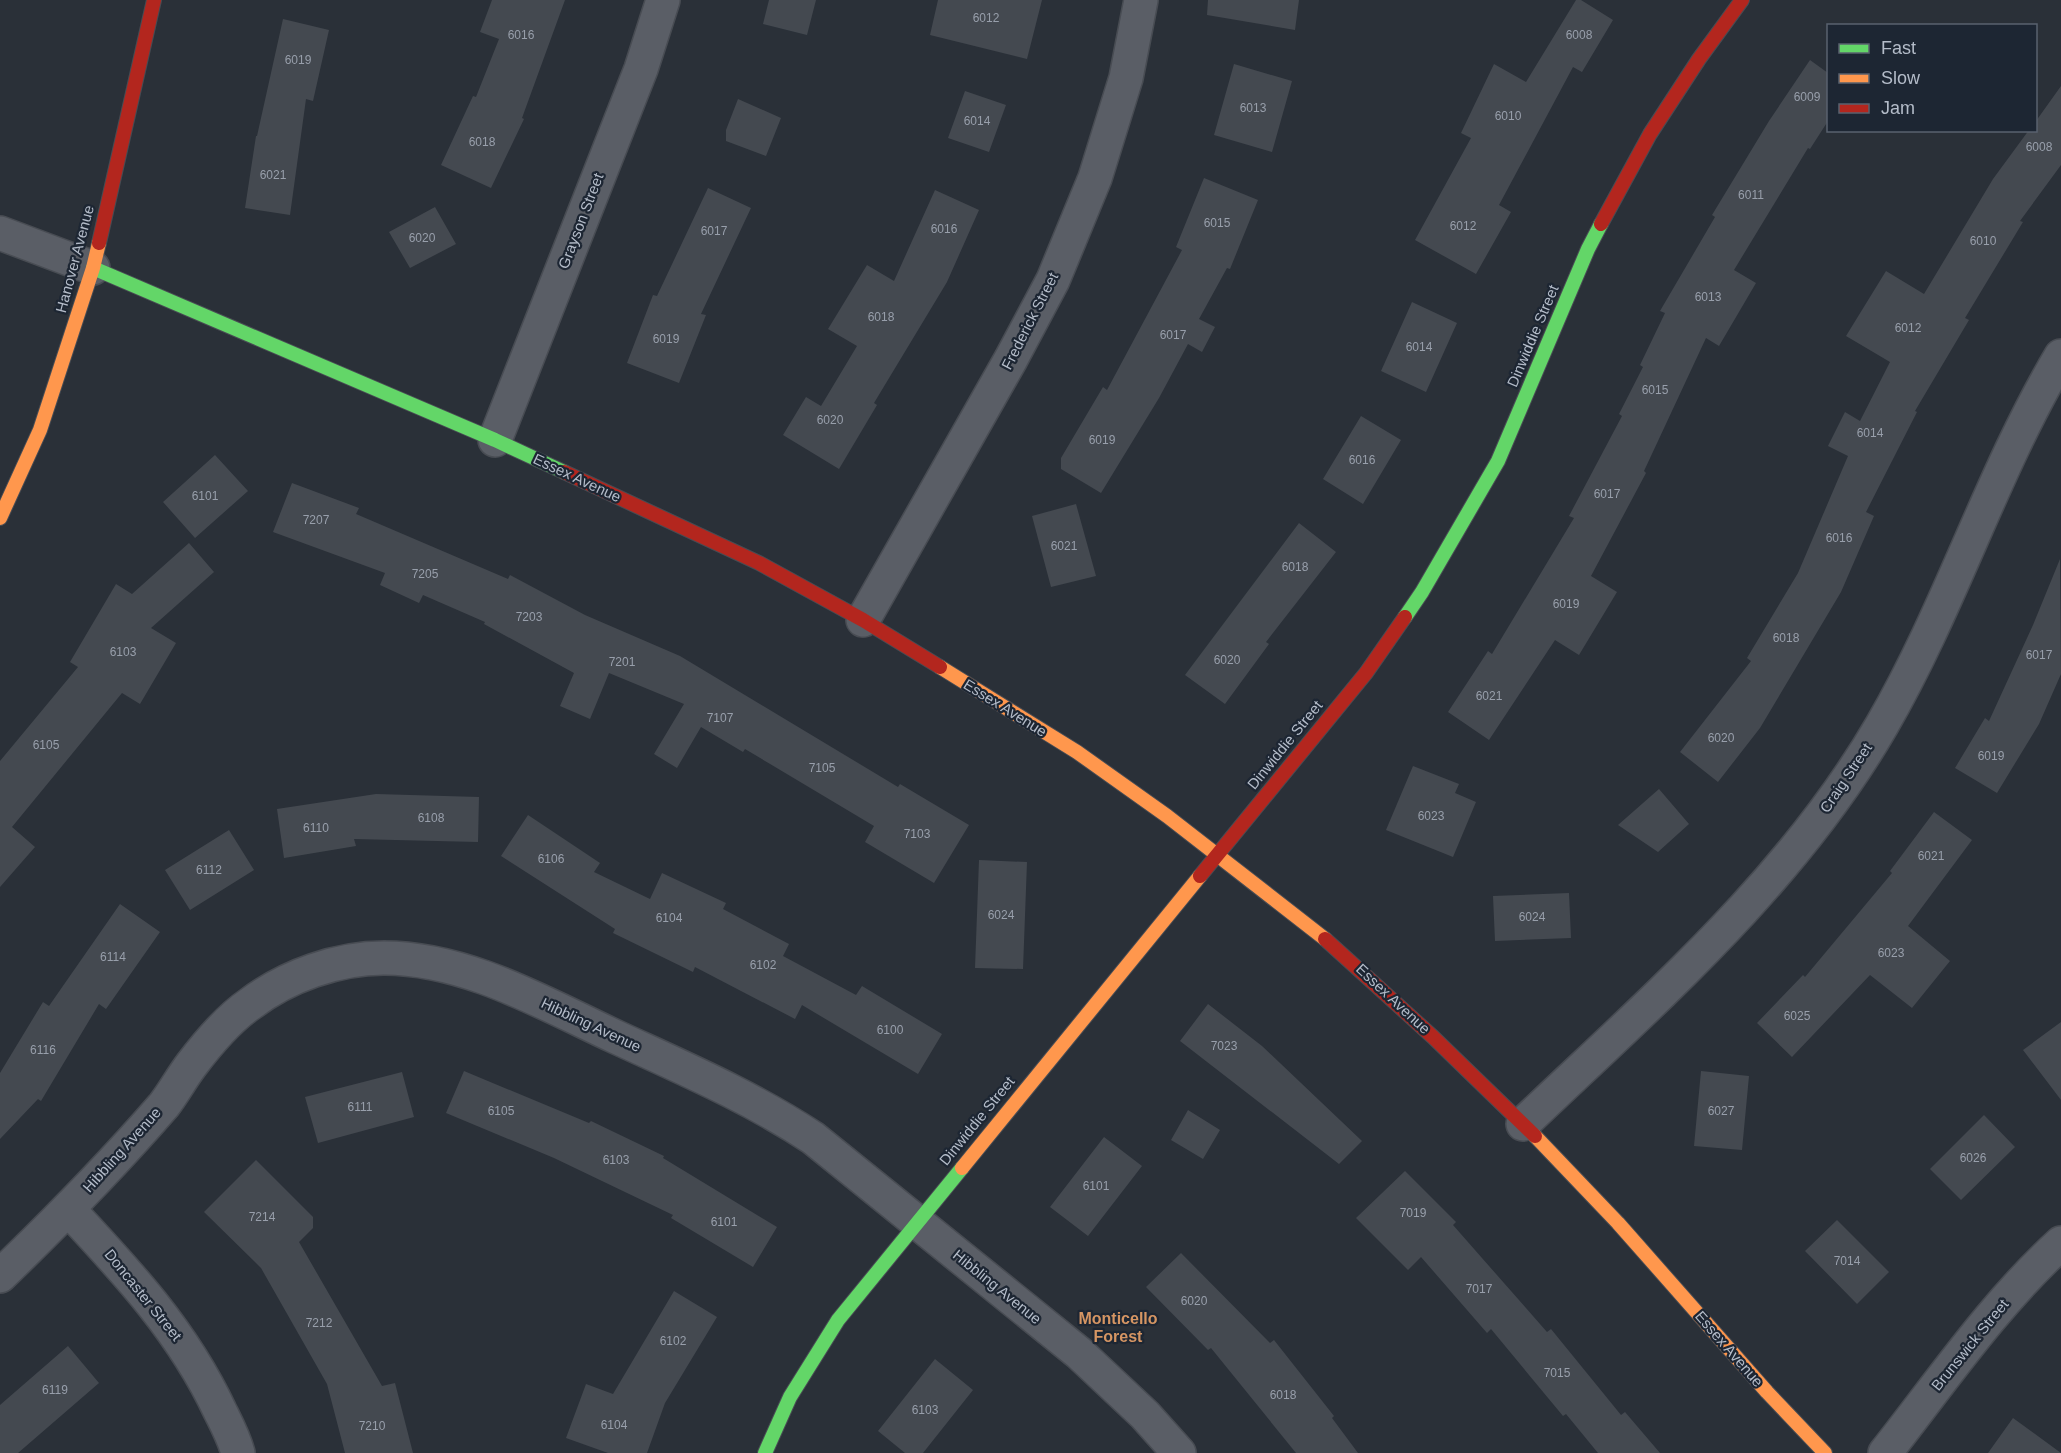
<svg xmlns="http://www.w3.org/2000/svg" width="2061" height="1453" font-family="Arial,sans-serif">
<rect width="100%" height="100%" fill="#2a3038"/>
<path fill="#444950" d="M 492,0 L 565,0 L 522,118 L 524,119 L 491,188 L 441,165 L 473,96 L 476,97 L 499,39 L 480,32 Z
M 769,0 L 816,0 L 807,35 L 763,24 Z
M 938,0 L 1042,0 L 1027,59 L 930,35 Z
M 1208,0 L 1299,0 L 1295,30 L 1207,15 Z
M 1576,0 L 1581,0 L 1613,20 L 1582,72 L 1573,67 L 1499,205 L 1511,212 L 1476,274 L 1415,240 L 1471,138 L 1461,133 L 1494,64 L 1526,82 Z
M 283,19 L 329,30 L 313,101 L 306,99 L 290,215 L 245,208 L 256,136 L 257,136 Z
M 1810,60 L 1828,73 L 1828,121 L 1810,149 L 1808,148 L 1734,270 L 1756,283 L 1719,346 L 1706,338 L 1644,471 L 1646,473 L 1591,576 L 1617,592 L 1579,655 L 1555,640 L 1489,740 L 1448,712 L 1488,651 L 1492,654 L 1574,518 L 1569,516 L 1622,416 L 1619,414 L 1643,367 L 1640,365 L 1665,313 L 1660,311 L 1715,217 L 1712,215 L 1769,121 Z
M 1234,64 L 1292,81 L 1272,152 L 1214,135 Z
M 2061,86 L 2061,165 L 2020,221 L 2023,222 L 1965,318 L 1969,320 L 1915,411 L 1917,412 L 1866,512 L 1874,516 L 1841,592 L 1760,728 L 1718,782 L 1680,752 L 1751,661 L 1747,658 L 1798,573 L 1848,456 L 1828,446 L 1845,412 L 1860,421 L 1890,362 L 1846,336 L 1886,271 L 1924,294 L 1993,179 L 2029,130 L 2036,130 L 2036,121 Z
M 965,91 L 1006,105 L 989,152 L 948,138 Z
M 738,99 L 781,118 L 766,156 L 726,141 L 726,130 Z
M 1204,178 L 1258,200 L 1230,269 L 1227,268 L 1199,319 L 1215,327 L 1202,352 L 1188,344 L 1159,398 L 1101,493 L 1061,469 L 1061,458 L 1103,387 L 1107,390 L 1182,250 L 1176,247 Z
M 708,188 L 751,208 L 701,314 L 706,315 L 679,383 L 627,363 L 653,295 L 657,296 Z
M 935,190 L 979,210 L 947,282 L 874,403 L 877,405 L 839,469 L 783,435 L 806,397 L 821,406 L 857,346 L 828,329 L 867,265 L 894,281 Z
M 435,207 L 456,244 L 410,268 L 389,232 Z
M 1412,302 L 1457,323 L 1426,392 L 1381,371 Z
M 1361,416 L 1401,440 L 1363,504 L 1323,479 Z
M 215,455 L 248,491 L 195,538 L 163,502 Z
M 292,483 L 359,508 L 356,514 L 508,579 L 510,575 L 585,615 L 680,656 L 898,787 L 900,784 L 969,825 L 934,883 L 865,842 L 874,826 L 745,749 L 743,752 L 701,727 L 677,768 L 654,754 L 684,704 L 609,673 L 590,719 L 560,706 L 574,673 L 484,624 L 485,622 L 423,595 L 419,603 L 380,585 L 385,573 L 273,532 Z
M 1076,504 L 1096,576 L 1051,587 L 1032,516 Z
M 1299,523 L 1336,552 L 1266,642 L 1269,644 L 1225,704 L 1185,675 Z
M 189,543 L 214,572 L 151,628 L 176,643 L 140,704 L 122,693 L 12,827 L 35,847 L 0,887 L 0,761 L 78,667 L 70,662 L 116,584 L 132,594 Z
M 2060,559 L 2061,674 L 2039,724 L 1997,793 L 1955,768 L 1985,718 L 1989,721 L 2033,625 Z
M 1413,766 L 1459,784 L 1455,793 L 1476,802 L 1453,857 L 1386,830 Z
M 1659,789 L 1689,824 L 1658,852 L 1618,825 Z
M 376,794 L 479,797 L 478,842 L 354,839 L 356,846 L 284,858 L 277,809 Z
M 1934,812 L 1972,840 L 1908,926 L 1950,961 L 1912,1008 L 1870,975 L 1792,1057 L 1757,1023 L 1803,975 L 1805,977 L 1892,873 L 1890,871 Z
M 528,815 L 600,863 L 594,872 L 650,899 L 662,873 L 726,903 L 723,909 L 789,944 L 783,956 L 856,995 L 862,986 L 942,1034 L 918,1074 L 802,1005 L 795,1019 L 695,967 L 693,972 L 613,933 L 615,929 L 501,856 Z
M 229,830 L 254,870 L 190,910 L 165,870 Z
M 979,860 L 1027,862 L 1023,969 L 975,968 Z
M 1569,893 L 1571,938 L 1495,941 L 1493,896 Z
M 120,904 L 160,932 L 106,1009 L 99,1004 L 41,1101 L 38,1099 L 0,1139 L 0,1073 L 43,1002 L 49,1006 Z
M 1208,1004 L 1262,1046 L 1362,1141 L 1339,1164 L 1180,1041 Z
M 2061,1022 L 2061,1100 L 2023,1050 Z
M 464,1071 L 589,1123 L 591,1121 L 664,1156 L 663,1158 L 777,1227 L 753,1267 L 671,1218 L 673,1215 L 554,1158 L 446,1113 Z
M 1701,1071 L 1749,1076 L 1742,1150 L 1694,1146 Z
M 402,1072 L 414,1117 L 318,1143 L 305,1097 Z
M 1188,1110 L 1220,1130 L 1203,1159 L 1171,1140 Z
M 1984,1115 L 2015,1147 L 1961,1200 L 1930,1169 Z
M 1104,1137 L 1142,1166 L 1088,1236 L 1050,1207 Z
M 256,1160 L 313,1217 L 313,1228 L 299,1242 L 382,1386 L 395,1383 L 413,1453 L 345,1453 L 327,1384 L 261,1268 L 204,1212 Z
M 1405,1171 L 1456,1222 L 1453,1225 L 1547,1332 L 1551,1329 L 1621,1415 L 1625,1412 L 1660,1453 L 1598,1453 L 1566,1414 L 1563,1416 L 1491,1329 L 1487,1333 L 1421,1257 L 1408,1270 L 1356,1218 Z
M 1837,1220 L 1889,1272 L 1857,1304 L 1805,1251 Z
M 1181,1253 L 1270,1343 L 1274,1340 L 1334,1416 L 1332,1418 L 1358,1453 L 1296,1453 L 1211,1348 L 1208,1350 L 1146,1287 Z
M 674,1291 L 717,1317 L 665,1403 L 647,1453 L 608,1453 L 566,1438 L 586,1384 L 613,1394 Z
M 68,1346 L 99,1383 L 18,1453 L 0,1453 L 0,1405 Z
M 935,1359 L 973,1390 L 923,1453 L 905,1453 L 878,1431 Z
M 2013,1418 L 2061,1453 L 1988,1453 Z"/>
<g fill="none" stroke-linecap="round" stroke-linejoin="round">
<defs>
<path id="street" d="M 0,233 L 93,268
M 495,440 L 641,69 L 663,0
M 863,620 L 1011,359 L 1053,280 L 1095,178 L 1126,78 L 1141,0
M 1523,1124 C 1653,1000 1791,882 1882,725 C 1951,606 1991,474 2061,356
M 69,1210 C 128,1273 183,1332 220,1411 C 227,1425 234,1438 238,1453
M 0,1276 C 57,1221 112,1165 164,1105 C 174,1092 182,1077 192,1064 C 208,1043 228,1019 250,1004 C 287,976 337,958 384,958 C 466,958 543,1003 616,1037 C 683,1068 751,1097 813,1138 L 1079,1353 L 1145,1415 L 1179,1453
M 1885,1453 C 1941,1382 1994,1304 2061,1243"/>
<path id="fast" d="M 93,268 L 495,440 L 564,472
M 1405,617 L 1422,592 L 1498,461 L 1588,249 L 1601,224
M 765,1453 L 790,1397 L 838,1320 L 962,1168"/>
<path id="slow" d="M 0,518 L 40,430 L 93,268 L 99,243
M 940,667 L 1077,752 L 1167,816 L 1325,939
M 1535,1136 L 1618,1223 L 1767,1392 L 1825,1453
M 962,1168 L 1200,876"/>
<path id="jam" d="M 1601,224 L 1650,134 L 1699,59 L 1742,0
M 99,243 L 154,0
M 564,472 L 759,563 L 863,620 L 940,667
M 1200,876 L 1366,673 L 1405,617
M 1325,939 L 1433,1037 L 1535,1136"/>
</defs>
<use href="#street" stroke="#484c53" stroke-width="36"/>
<use href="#fast" stroke="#484c53" stroke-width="16"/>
<use href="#slow" stroke="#484c53" stroke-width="16"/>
<use href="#jam" stroke="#484c53" stroke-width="16"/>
<use href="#street" stroke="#5a5e66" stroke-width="33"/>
<use href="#fast" stroke="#63d668" stroke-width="14"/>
<use href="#slow" stroke="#ff974d" stroke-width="14"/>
<use href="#jam" stroke="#b3261e" stroke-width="14"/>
</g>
<g text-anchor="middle" stroke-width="4.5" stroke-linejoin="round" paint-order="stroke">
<g font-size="12" fill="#989fab">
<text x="986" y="22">6012</text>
<text x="521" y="39">6016</text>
<text x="1579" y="39">6008</text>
<text x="298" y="64">6019</text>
<text x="1807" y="101">6009</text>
<text x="1253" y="112">6013</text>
<text x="1508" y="120">6010</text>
<text x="977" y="125">6014</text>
<text x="482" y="146">6018</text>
<text x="2039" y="151">6008</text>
<text x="273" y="179">6021</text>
<text x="1751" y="199">6011</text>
<text x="1217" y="227">6015</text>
<text x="1463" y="230">6012</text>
<text x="944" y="233">6016</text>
<text x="714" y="235">6017</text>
<text x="422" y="242">6020</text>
<text x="1983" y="245">6010</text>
<text x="1708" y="301">6013</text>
<text x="881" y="321">6018</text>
<text x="1908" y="332">6012</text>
<text x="1173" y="339">6017</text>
<text x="666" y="343">6019</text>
<text x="1419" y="351">6014</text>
<text x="1655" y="394">6015</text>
<text x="830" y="424">6020</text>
<text x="1870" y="437">6014</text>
<text x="1102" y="444">6019</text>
<text x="1362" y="464">6016</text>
<text x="1607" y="498">6017</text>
<text x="205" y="500">6101</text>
<text x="316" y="524">7207</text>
<text x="1839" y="542">6016</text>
<text x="1064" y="550">6021</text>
<text x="1295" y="571">6018</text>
<text x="425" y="578">7205</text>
<text x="1566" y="608">6019</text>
<text x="529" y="621">7203</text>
<text x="1786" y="642">6018</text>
<text x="123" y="656">6103</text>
<text x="2039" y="659">6017</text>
<text x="1227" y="664">6020</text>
<text x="622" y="666">7201</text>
<text x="1489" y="700">6021</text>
<text x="720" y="722">7107</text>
<text x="1721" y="742">6020</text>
<text x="46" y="749">6105</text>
<text x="1991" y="760">6019</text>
<text x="822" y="772">7105</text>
<text x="1431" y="820">6023</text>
<text x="431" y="822">6108</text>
<text x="316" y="832">6110</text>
<text x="917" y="838">7103</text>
<text x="1931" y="860">6021</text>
<text x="551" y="863">6106</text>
<text x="209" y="874">6112</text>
<text x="1001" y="919">6024</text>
<text x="1532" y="921">6024</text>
<text x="669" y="922">6104</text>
<text x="1891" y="957">6023</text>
<text x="113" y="961">6114</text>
<text x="763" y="969">6102</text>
<text x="1797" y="1020">6025</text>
<text x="890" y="1034">6100</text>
<text x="1224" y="1050">7023</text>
<text x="43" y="1054">6116</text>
<text x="360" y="1111">6111</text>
<text x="501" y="1115">6105</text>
<text x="1721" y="1115">6027</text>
<text x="1973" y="1162">6026</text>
<text x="616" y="1164">6103</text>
<text x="1096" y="1190">6101</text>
<text x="1413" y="1217">7019</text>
<text x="262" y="1221">7214</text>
<text x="724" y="1226">6101</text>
<text x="1847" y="1265">7014</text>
<text x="1479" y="1293">7017</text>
<text x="1194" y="1305">6020</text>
<text x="319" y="1327">7212</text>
<text x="673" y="1345">6102</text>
<text x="1557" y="1377">7015</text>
<text x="55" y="1394">6119</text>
<text x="1283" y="1399">6018</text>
<text x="925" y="1414">6103</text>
<text x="614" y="1429">6104</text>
<text x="372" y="1430">7210</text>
</g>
<g font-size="15" fill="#b4bcc9" stroke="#1d2633">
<text transform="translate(581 221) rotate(-69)" y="5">Grayson Street</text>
<text transform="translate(75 259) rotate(-75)" y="5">Hanover Avenue</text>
<text transform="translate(1030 321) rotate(-63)" y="5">Frederick Street</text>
<text transform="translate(1533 336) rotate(-67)" y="5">Dinwiddie Street</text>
<text transform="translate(577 478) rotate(25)" y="5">Essex Avenue</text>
<text transform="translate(1005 708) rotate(32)" y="5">Essex Avenue</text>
<text transform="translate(1285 745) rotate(-51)" y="5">Dinwiddie Street</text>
<text transform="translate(1846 778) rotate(-56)" y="5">Craig Street</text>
<text transform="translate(1393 999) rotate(43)" y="5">Essex Avenue</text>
<text transform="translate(591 1025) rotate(25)" y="5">Hibbling Avenue</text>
<text transform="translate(977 1121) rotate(-51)" y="5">Dinwiddie Street</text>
<text transform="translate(122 1150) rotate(-48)" y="5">Hibbling Avenue</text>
<text transform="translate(997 1287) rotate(39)" y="5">Hibbling Avenue</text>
<text transform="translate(143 1295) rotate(51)" y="5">Doncaster Street</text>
<text transform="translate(1970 1345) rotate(-51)" y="5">Brunswick Street</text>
<text transform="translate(1729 1349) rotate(49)" y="5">Essex Avenue</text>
</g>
<g font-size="16" font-weight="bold" fill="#d59563" stroke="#1d2633">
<text x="1118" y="1324">Monticello<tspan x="1118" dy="18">Forest</tspan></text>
</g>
</g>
<rect x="1827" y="24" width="210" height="108" fill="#1d2633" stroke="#59626f" stroke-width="1.5"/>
<rect x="1839" y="44" width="30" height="9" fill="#63d668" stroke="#59626f" stroke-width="1.5"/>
<text x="1881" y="54" font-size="18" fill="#b4bcc9">Fast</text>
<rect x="1839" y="74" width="30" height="9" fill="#ff974d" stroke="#59626f" stroke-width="1.5"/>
<text x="1881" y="84" font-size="18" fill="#b4bcc9">Slow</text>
<rect x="1839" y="104" width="30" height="9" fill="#b3261e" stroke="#59626f" stroke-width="1.5"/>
<text x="1881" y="114" font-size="18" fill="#b4bcc9">Jam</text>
</svg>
